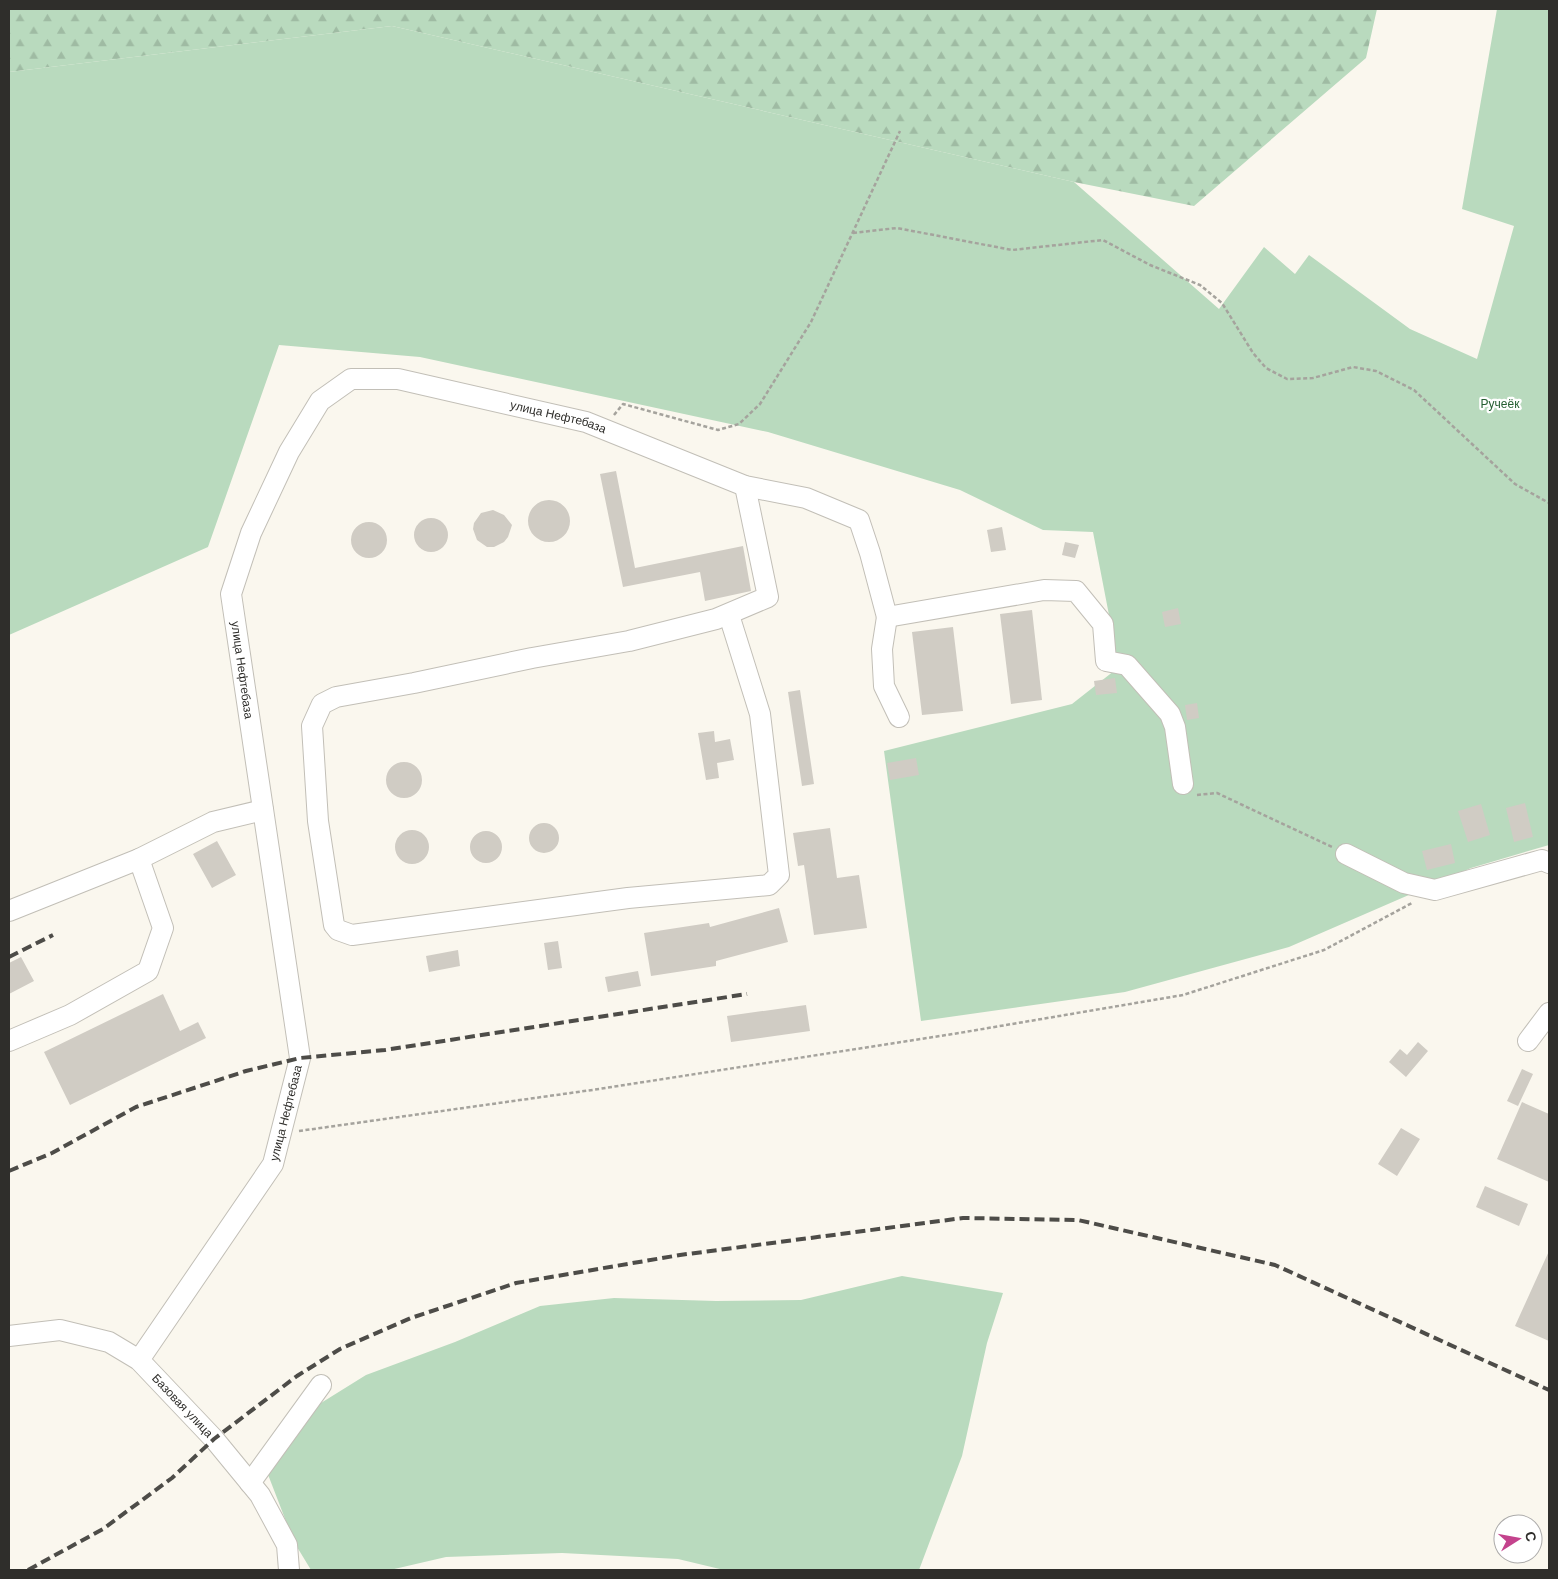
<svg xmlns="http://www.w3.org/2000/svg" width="1558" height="1579" font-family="Helvetica,sans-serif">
<defs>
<pattern id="forest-firs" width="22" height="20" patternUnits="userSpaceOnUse" patternTransform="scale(1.25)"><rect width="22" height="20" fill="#b9dabe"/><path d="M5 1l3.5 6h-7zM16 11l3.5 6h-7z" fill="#9fbba3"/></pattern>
</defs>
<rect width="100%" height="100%" fill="#faf7ee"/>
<path fill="url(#forest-firs)" d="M 9,9 L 1377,9 L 1366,58 L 1194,206 L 1074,182 L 392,26 L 9,72 Z"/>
<path fill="#b9dabe" d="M 1497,9 L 1549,9 L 1549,845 L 1471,868 L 1289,947 L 1125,992 L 921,1021 L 884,751 L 1072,704 L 1119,667 L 1093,532 L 1043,530 L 960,490 L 768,432 L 420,357 L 279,345 L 208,547 L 9,635 L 9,72 L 392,26 L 1074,182 L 1219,309 L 1264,247 L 1295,274 L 1309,255 L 1410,329 L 1477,359 L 1514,226 L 1462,209 Z
M 902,1276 L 1003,1293 L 987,1343 L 962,1456 L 919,1570 L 724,1570 L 678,1559 L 562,1553 L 446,1557 L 390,1570 L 311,1570 L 294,1542 L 262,1459 L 284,1426 L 366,1375 L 455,1342 L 540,1306 L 614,1298 L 716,1301 L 801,1300 Z"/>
<path fill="#d0ccc4" d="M 616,471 L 635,568 L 743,546 L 751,591 L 705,601 L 700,572 L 623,587 L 600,474 Z
M528 521a21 21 0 1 1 42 0a21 21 0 1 1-42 0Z
M 493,510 L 504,515 L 512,525 L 508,537 L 504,542 L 494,547 L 487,547 L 477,540 L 473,529 L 474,523 L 481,513 Z
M414 535a17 17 0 1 1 34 0a17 17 0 1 1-34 0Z
M351 540a18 18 0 1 1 36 0a18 18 0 1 1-36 0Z
M 1002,527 L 1006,550 L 991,552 L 987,530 Z
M 1065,542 L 1079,545 L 1075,558 L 1062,555 Z
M 1178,608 L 1181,624 L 1165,627 L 1162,612 Z
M 1032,610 L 1042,700 L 1011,704 L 1000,614 Z
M 953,627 L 963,711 L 922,715 L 912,632 Z
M 1115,678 L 1117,693 L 1096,695 L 1094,681 Z
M 800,690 L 814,784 L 802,786 L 788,692 Z
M 1197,703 L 1199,718 L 1187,720 L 1185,705 Z
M 714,731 L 715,742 L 730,739 L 734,760 L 717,763 L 719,778 L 706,780 L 698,733 Z
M 916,758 L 919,775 L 890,780 L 887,763 Z
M386 780a18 18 0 1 1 36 0a18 18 0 1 1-36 0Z
M 1525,803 L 1533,837 L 1514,842 L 1506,808 Z
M 1481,804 L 1490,835 L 1468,842 L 1458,811 Z
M529 838a15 15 0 1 1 30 0a15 15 0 1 1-30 0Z
M 830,828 L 837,878 L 859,875 L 867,928 L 814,935 L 804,865 L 798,866 L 793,833 Z
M395 847a17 17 0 1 1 34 0a17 17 0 1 1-34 0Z
M470 847a16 16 0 1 1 32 0a16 16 0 1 1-32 0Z
M 217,841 L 236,875 L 212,888 L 193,854 Z
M 1451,844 L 1455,863 L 1427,870 L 1422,851 Z
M 779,908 L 788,942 L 716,961 L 716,966 L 651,976 L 644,933 L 709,923 L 710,927 Z
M 558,941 L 562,968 L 548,970 L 544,943 Z
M 458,950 L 460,966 L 429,972 L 426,956 Z
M 21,957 L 34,981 L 9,994 L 9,963 Z
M 638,971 L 641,986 L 608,992 L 605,977 Z
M 163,994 L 180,1031 L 198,1022 L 206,1038 L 70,1105 L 44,1052 Z
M 806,1005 L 810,1031 L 731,1042 L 727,1016 Z
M 1418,1042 L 1428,1051 L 1406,1077 L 1389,1062 L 1400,1049 L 1407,1055 Z
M 1522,1069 L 1533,1074 L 1518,1106 L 1507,1101 Z
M 1522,1102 L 1549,1114 L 1549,1182 L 1497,1159 Z
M 1401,1128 L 1420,1139 L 1397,1176 L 1378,1164 Z
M 1485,1186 L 1528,1204 L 1519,1226 L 1476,1207 Z
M 1549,1251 L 1549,1341 L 1515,1326 Z"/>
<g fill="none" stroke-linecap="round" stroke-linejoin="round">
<defs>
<g id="minor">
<path d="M 729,615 L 760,714 L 779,875 L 769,885 L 628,898 L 352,935 L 338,930 L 334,925 L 318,821 L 312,726 L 322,704 L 336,697 L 414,683 L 532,658 L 629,641 L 716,619 L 768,597 L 745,486"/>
<path d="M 887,617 L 882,649 L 884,686 L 899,717"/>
<path d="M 1346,854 L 1404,883 L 1435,890 L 1542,860 L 1549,863"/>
<path d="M 139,859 L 213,822 L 263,810"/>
<path d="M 9,911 L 139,859 L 163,928 L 148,971 L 70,1015 L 9,1041"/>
<path d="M 1528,1041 L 1549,1013"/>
<path id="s1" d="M 9,1336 L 60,1330 L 109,1342 L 139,1360 L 214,1439 L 260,1495 L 287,1545 L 289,1570"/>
<path id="s2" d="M 139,1360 L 273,1164 L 300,1058 L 231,594 L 251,533 L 289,452 L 320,401 L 351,379 L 398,379 L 586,422 L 745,486 L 806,498 L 859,520 L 870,553 L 887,617 L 1044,590 L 1076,591 L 1103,624 L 1106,661 L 1127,665 L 1170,714 L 1175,727 L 1183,784"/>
<path d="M 250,1483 L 321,1385"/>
</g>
</defs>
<use href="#minor" stroke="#c2bfb7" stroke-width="22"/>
<path stroke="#a5a39d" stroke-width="2.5" stroke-dasharray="4 2.5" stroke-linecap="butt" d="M 853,233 L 897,228 L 1012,250 L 1103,240 L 1150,265 L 1200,285 L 1222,303 L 1253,353 L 1266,368 L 1287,379 L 1313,378 L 1353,367 L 1376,371 L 1414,390 L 1515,484 L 1549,503
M 614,415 L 623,404 L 718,430 L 739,424 L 760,404 L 811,322 L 900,131
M 1197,795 L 1217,793 L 1332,847
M 299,1131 L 599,1089 L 959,1033 L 1183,995 L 1324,950 L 1412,903"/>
<use href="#minor" stroke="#fff" stroke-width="20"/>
<path stroke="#4d4c48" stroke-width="4" stroke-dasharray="10 5" stroke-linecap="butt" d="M 9,957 L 53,935
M 9,1171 L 52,1153 L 136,1107 L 246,1071 L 300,1058 L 385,1050 L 747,994
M 28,1570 L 103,1529 L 172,1478 L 214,1439 L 297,1376 L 340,1349 L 411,1318 L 516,1283 L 680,1255 L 963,1218 L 1078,1220 L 1275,1265 L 1549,1390"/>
</g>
<g text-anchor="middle" stroke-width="4.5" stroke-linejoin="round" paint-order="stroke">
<g font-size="12" fill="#255e32" stroke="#fff">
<text x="1500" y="408">Ручеёк</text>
</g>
<g font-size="12" fill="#2f2e2b" stroke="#fff">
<text dy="4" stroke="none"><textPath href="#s2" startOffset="1279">улица Нефтебаза</textPath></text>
<text transform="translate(242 670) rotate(82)" y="4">улица Нефтебаза</text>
<text dy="4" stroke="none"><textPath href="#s2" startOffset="290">улица Нефтебаза</textPath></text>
<text dy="4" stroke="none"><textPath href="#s1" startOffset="200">Базовая улица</textPath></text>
</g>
</g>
<rect width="1558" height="1579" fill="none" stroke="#2f2e2b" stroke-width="20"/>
<g transform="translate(1518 1539) rotate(79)"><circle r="24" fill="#ffffff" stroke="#acabaa"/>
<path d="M0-4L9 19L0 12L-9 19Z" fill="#c4438d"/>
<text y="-8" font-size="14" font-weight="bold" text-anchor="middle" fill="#2f2e2b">С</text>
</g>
</svg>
